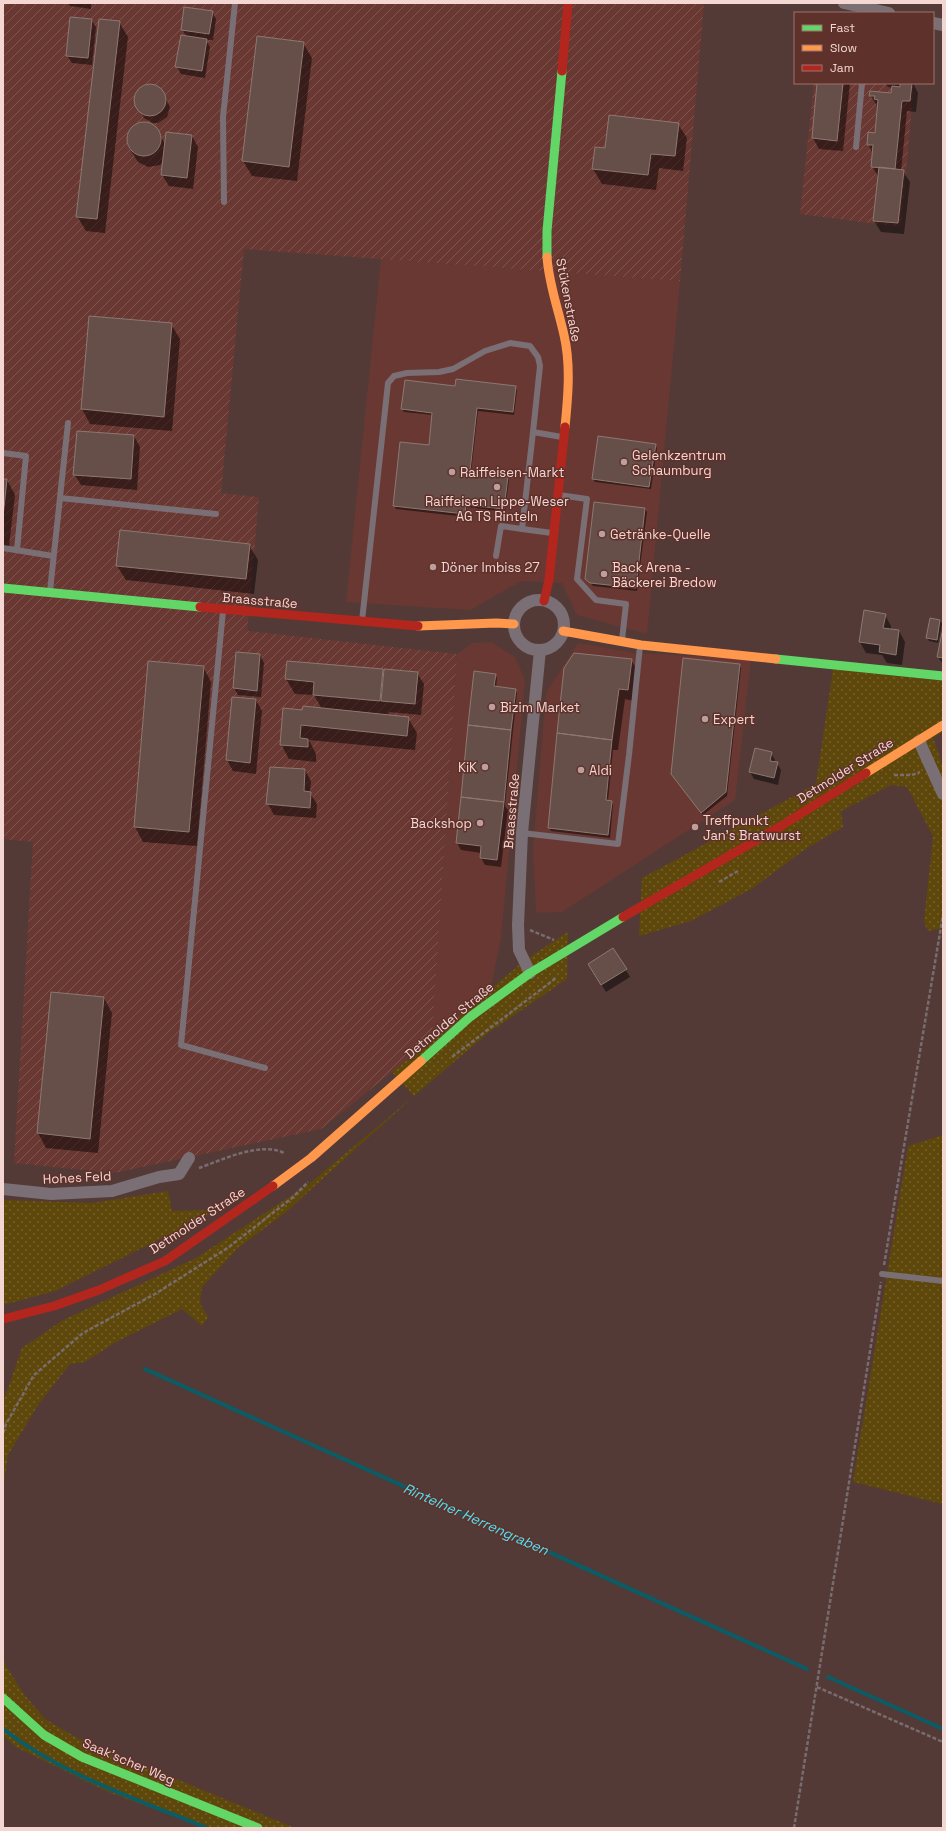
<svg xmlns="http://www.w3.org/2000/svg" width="946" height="1831" font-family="'Space Grotesk',sans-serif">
<defs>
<pattern id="industrial-furrows" width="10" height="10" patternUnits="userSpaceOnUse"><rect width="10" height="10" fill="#6a3832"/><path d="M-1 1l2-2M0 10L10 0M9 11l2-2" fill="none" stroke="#80544f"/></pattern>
<pattern id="grass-dots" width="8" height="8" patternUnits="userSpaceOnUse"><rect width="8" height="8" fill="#5e470a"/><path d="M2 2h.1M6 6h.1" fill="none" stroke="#76612d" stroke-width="1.8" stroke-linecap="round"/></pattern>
</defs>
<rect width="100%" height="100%" fill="#533a37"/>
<path fill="#6a3832" d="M 381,259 L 680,281 L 647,634 L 577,615 L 562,583 L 521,581 L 470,610 L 346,602 Z
M 491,642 L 515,657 L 525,680 L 501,937 L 491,988 L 432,1037 L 457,654 L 473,643 Z
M 578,643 L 633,653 L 751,659 L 735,800 L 562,912 L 538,913 L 536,910 L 533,851 L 546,693 Z"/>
<path fill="url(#industrial-furrows)" d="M 3,3 L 704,3 L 680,281 L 244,249 L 221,493 L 259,497 L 247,631 L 457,654 L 432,1037 L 392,1072 L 321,1129 L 114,1173 L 14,1163 L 33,842 L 3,839 Z
M 814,83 L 914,83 L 901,227 L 800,214 Z"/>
<path fill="url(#grass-dots)" d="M 833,669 L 943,681 L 943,732 L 933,738 L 943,766 L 943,928 L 928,931 L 924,922 L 933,836 L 907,787 L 891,785 L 841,811 L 843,827 L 807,848 L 753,888 L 691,921 L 639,936 L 642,878 L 816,784 Z
M 568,932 L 567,979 L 491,1031 L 461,1056 L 414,1096 L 285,1213 L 238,1248 L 202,1287 L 200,1303 L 208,1317 L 202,1326 L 182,1309 L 116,1342 L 85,1362 L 70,1364 L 38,1405 L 8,1455 L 3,1490 L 3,1402 L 22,1348 L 63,1320 L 196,1258 L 309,1184 L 414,1096 L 392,1072 L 525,960 Z
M 943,1135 L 943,1504 L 853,1482 L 908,1146 Z
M 168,1191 L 172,1211 L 219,1210 L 55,1291 L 3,1305 L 3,1200 L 92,1203 Z
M 3,1656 L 6,1666 L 23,1693 L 45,1719 L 79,1739 L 295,1828 L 205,1828 L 106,1791 L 16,1747 L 3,1736 Z"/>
<path fill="#0007" d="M 68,3 L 91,3 L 91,9 L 70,6 Z
M 212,12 L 216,19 L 213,40 L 206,40 L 210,47 L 205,78 L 181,74 L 177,67 L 181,36 L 186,36 L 182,29 Z
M 91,20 L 96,27 L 92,65 L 72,63 L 67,56 Z
M 119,22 L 128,37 L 105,233 L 86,231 L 77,216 Z
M 303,43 L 312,58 L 297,181 L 252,176 L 243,161 Z
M 818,83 L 850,83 L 843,151 L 819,149 L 813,138 Z
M 885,83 L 913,83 L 918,93 L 916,112 L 907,111 L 901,171 L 903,171 L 910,182 L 904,234 L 881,232 L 874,221 L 879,178 L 872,166 L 873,154 L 868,144 L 875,134 L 878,107 L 870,95 L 892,94 L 893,88 L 888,87 Z
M 152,86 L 161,90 L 170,107 L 167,117 L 158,123 L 153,123 L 144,118 L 136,101 L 136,96 L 142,88 Z
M 146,123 L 156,128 L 166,146 L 192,136 L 198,147 L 193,189 L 169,186 L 162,175 L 164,161 L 160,165 L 148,167 L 138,162 L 128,146 L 128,134 L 135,125 Z
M 678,124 L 687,138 L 683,171 L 659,168 L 656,190 L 602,184 L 593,169 L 606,149 Z
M 90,317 L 171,324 L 180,339 L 172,431 L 90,424 L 82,409 Z
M 456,387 L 515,387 L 517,390 L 514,415 L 478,411 L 471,473 L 507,477 L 509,480 L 505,512 L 467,507 L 466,517 L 396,509 L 394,505 L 430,446 L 433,415 L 404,412 L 402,409 Z
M 134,436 L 140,447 L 137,490 L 81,485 L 74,474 Z
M 655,445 L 657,448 L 651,489 L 595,482 L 593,479 Z
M 3,480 L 7,480 L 15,495 L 9,546 L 3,546 Z
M 645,509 L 647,512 L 637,591 L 593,586 L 586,578 Z
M 249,545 L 258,560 L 254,594 L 126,580 L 117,566 Z
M 885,615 L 891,626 L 891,630 L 899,631 L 905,642 L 902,665 L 887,663 L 882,655 L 866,653 L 860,642 Z
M 940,620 L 942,624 L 938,643 L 929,641 L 927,638 Z
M 943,634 L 943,664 L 938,657 Z
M 260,655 L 264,663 L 261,697 L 238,695 L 234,688 Z
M 631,660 L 638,671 L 634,701 L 625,699 L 618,750 L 613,750 L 608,801 L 611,802 L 613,805 L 610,838 L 551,831 L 549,828 Z
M 739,665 L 741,668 L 727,796 L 703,815 L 675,778 Z
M 203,667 L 211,682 L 197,846 L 143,842 L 135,827 Z
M 383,670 L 385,674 L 417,673 L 424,684 L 421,715 L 389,712 L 388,716 L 408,718 L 417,733 L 415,750 L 309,740 L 316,754 L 316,762 L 289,759 L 281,744 L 303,711 L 322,709 L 314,695 L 295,694 L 286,679 Z
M 495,675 L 497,678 L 496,688 L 515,690 L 517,693 L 505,806 L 508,810 L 501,867 L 485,865 L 481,858 L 481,853 L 461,850 L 457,843 L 462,797 Z
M 233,698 L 256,700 L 262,711 L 256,774 L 233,771 L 227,760 Z
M 771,753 L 775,760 L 775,763 L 777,763 L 781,770 L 778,785 L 754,779 L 750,772 Z
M 305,770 L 311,781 L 310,793 L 317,804 L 316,818 L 274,815 L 268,804 Z
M 613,949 L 630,977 L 606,992 L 593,971 Z
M 104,998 L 112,1013 L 98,1153 L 46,1148 L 38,1133 Z"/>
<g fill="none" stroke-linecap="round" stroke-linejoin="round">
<path stroke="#0b5c65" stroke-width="4" d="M 145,1369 L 807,1669
M 828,1677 L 943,1729
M 3,1729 C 64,1776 137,1799 207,1828"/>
</g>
<path fill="#664f48" stroke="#8d7872" d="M 184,7 L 213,11 L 209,34 L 181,30 Z
M 70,17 L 92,19 L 88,58 L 66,56 Z
M 99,19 L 120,21 L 97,219 L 76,217 Z
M 181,35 L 207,39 L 202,71 L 175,67 Z
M 257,36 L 304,42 L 289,167 L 242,161 Z
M 817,83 L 843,83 L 837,141 L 812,138 Z
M 900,83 L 912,83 L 910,101 L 902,101 L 895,169 L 871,167 L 873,145 L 867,145 L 868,132 L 875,133 L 878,100 L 874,99 L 875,96 L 869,96 L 870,91 L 891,93 L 892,86 L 900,87 Z
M134 100a16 16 0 1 1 32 0a16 16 0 1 1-32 0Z
M 609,115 L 679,123 L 675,156 L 651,154 L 648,175 L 592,169 L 595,147 L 605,148 Z
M127 139a17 17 0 1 1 34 0a17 17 0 1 1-34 0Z
M 166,132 L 192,135 L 187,178 L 161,175 Z
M 879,167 L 904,170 L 898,223 L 873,221 Z
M 89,316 L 172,323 L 164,417 L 81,409 Z
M 456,379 L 516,386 L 513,412 L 477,408 L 470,471 L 508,476 L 504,509 L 466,505 L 465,514 L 393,506 L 400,442 L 429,445 L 432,413 L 401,409 L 405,380 L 455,386 Z
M 77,431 L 134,435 L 131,479 L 73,475 Z
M 598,436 L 656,444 L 649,487 L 592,479 Z
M 3,479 L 7,479 L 3,517 Z
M 594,502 L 645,508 L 636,588 L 590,583 L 585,579 Z
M 120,530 L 250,544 L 246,579 L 116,566 Z
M 864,610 L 886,614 L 883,628 L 899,630 L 896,655 L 879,652 L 880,645 L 859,642 Z
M 930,618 L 940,620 L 937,640 L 926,638 Z
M 943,628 L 943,658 L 937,657 Z
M 236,652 L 260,654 L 257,691 L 233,688 Z
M 574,653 L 632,659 L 628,690 L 619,689 L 612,740 L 557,733 L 564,668 Z
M 683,658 L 740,664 L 726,792 L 701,813 L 671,774 Z
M 148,661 L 204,666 L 189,832 L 134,827 Z
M 287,661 L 383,669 L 380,701 L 313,695 L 314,682 L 285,679 Z
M 384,669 L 418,672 L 415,704 L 381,701 Z
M 474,671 L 496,674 L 494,686 L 516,689 L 511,730 L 468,725 Z
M 232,697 L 256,699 L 250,763 L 226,760 Z
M 303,706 L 409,717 L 407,736 L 301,725 L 300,738 L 308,739 L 308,747 L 280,745 L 283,708 L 302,710 Z
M 468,725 L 511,730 L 504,802 L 461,797 Z
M 557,733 L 612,740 L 606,800 L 612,801 L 608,835 L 548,828 Z
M 755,748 L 772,752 L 770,761 L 778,762 L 774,778 L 749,772 Z
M 270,767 L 305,769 L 304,791 L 311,792 L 310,808 L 266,804 Z
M 461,797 L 504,802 L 497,860 L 480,858 L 481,846 L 456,843 Z
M 613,948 L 627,969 L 601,985 L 588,964 Z
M 51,992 L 104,997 L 90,1139 L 37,1133 Z"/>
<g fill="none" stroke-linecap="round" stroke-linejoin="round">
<path stroke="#796c6f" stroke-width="2.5" stroke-dasharray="4 2" stroke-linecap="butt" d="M 894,775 L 912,775 L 920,772
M 719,882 L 738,871
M 530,930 L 554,940
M 452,1057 L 556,978
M 199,1168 C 222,1160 261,1141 284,1153
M 884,1265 L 943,915
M 3,1433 L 6,1424 L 34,1375 L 83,1333 L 155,1294 L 229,1247 L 292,1198 L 308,1182
M 817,1687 L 943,1742
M 794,1828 L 881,1282"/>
<path stroke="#7a6f75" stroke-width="6" d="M 856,147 L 862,83
M 224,202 L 223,117 L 235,3
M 3,453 L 26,456 L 17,550
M 559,495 L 587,499 L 577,579 L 596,600 L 626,604 L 622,640
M 60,498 L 216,514
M 522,529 L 552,533
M 3,548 L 53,556
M 496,556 L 501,526 L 522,529 L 533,432
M 50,591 L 68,423
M 223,611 L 181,1045 L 265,1068
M 362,621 L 388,383 L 394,376 L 407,373 L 439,372 L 453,369 L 485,351 L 510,343 L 530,346 L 538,357 L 540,366 L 533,432 L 562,437
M 522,833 L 618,844 L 629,755 L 640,646
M 882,1274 L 943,1281"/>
<path stroke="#7a6f75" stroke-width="12" d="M 844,3 L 889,13
M 933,23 L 943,25
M514 625a25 25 0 1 1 50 0a25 25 0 1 1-50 0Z
M 919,741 L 943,794
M 530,973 L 519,950 L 518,925 L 522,833 L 540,650
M 3,1189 L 51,1194 L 112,1191 L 159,1177 L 179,1174 L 189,1158"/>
<path stroke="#63d668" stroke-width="9" d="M 547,257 L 547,231 L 562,71
M 3,588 L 200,607
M 776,659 L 943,676
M 421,1061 L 470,1017 L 530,973 L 623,917
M 3,1698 L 44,1735 L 82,1757 L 258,1828"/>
<path stroke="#ff974d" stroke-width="9" d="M 547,257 C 549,285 558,308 564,335 C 571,365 568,397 565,427
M 418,626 L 496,623 L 514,624
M 563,631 L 641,645 L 776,659
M 866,773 L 943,725
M 273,1186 L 311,1158 L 421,1061"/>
<path stroke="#b3261e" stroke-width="9" d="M 562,71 L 568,3
M 544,601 L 549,580 L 565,427
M 200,607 L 418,626
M 623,917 L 781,826 L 866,773
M 3,1319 L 54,1306 L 99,1290 L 165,1261 L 273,1186"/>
</g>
<g fill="#bc9f9c" stroke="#5f312b" stroke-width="1.5">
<circle cx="624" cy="462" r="4"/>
<circle cx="452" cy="472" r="4"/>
<circle cx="497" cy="487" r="4"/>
<circle cx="602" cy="534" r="4"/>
<circle cx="433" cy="567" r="4"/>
<circle cx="604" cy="574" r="4"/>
<circle cx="492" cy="707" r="4"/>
<circle cx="705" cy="719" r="4"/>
<circle cx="485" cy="767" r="4"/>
<circle cx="581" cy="770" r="4"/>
<circle cx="480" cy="823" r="4"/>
<circle cx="695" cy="827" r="4"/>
</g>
<g text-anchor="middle" stroke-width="3" stroke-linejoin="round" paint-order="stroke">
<g font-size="13" fill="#f4d6d2" stroke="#5f312b">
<text transform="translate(569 300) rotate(79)" y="5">Stükenstraße</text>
<text transform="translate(260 600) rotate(5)" y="5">Braasstraße</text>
<text transform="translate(845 770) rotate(-32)" y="5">Detmolder Straße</text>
<text transform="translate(511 811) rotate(-85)" y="5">Braasstraße</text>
<text transform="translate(449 1020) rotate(-40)" y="5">Detmolder Straße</text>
<text transform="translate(77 1177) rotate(-3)" y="5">Hohes Feld</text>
<text transform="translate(197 1220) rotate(-33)" y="5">Detmolder Straße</text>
<text transform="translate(129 1761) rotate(23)" y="5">Saak'scher Weg</text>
</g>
<g font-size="13" fill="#f4d6d2" stroke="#5f312b" text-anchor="start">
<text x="632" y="460">Gelenkzentrum<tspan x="632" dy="15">Schaumburg</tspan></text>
<text x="460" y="477">Raiffeisen-Markt</text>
<text x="497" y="506" text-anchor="middle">Raiffeisen Lippe-Weser<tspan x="497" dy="15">AG TS Rinteln</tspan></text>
<text x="610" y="539">Getränke-Quelle</text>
<text x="441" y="572">Döner Imbiss 27</text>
<text x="612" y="572">Back Arena -<tspan x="612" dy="15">Bäckerei Bredow</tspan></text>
<text x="500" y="712">Bizim Market</text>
<text x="713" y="724">Expert</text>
<text x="477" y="772" text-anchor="end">KiK</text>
<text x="589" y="775">Aldi</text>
<text x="703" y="825">Treffpunkt<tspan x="703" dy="15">Jan's Bratwurst</tspan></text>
<text x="472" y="828" text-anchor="end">Backshop</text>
</g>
<g font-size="14" font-style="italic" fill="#4ee1f5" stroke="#5f312b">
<text transform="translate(476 1519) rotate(24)" y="5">Rintelner Herrengraben</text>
</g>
</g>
<rect width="946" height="1831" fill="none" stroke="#f4d6d2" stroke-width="8"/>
<rect x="794" y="12" width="140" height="72" fill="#5f312b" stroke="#9b736e"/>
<rect x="802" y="25" width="20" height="6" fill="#63d668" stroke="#9b736e"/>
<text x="830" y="32" font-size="12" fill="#f4d6d2">Fast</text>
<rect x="802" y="45" width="20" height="6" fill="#ff974d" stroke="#9b736e"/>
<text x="830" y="52" font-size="12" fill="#f4d6d2">Slow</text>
<rect x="802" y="65" width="20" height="6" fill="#b3261e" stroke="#9b736e"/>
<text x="830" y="72" font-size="12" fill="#f4d6d2">Jam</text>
</svg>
